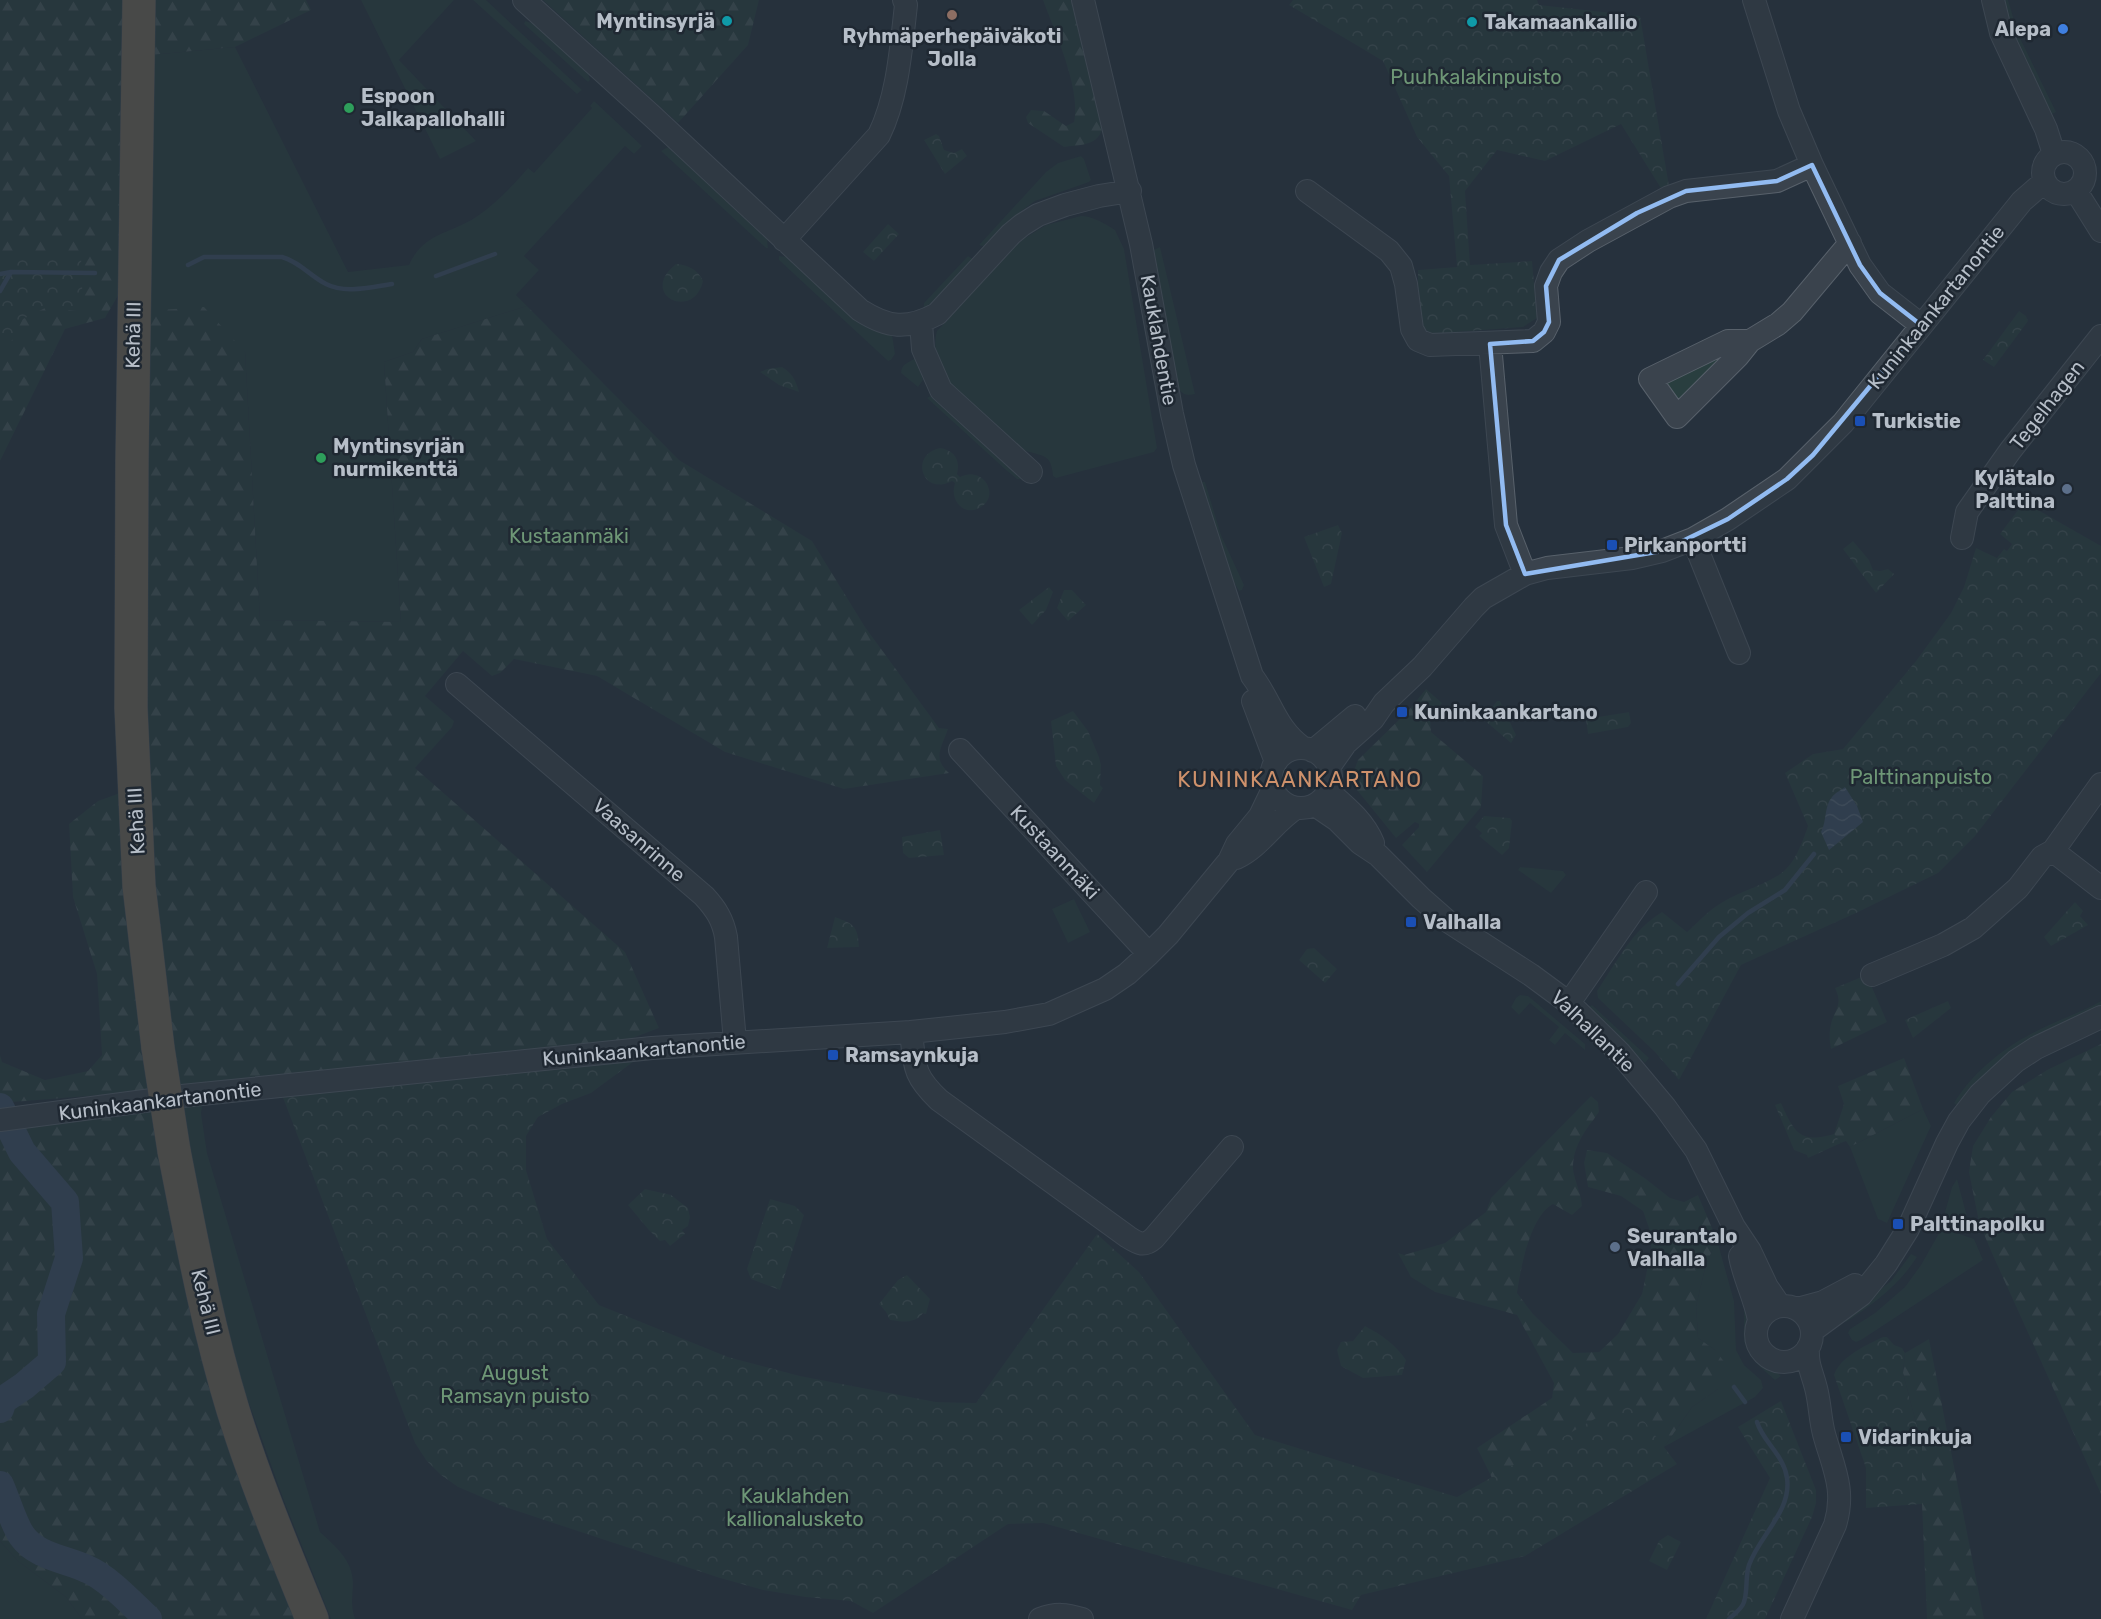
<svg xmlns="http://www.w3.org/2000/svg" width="2101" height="1619" font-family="Rubik,sans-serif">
<defs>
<pattern id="forest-firs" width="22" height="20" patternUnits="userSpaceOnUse" patternTransform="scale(1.5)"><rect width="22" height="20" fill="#293e3f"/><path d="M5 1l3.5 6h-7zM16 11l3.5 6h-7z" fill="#465859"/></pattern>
<pattern id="park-crowns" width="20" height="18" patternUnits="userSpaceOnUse" patternTransform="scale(1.5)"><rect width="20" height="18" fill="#293e3f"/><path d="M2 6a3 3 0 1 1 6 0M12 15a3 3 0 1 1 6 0" fill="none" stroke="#465859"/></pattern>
<pattern id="water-waves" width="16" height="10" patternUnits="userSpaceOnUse" patternTransform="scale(1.5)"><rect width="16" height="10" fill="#3d4f64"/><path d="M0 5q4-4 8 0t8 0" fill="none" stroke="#576779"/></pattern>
</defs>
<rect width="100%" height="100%" fill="#26313d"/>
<path fill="#293e3f" d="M 361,0 L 454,0 L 399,60 L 476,141 L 440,159 Z
M 473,0 L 486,0 L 582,90 L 577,94 Z
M 2002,0 L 2008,0 L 2018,34 L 2056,112 L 2050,115 L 2014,41 Z
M 525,21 L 535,24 L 588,73 L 590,80 L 588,82 L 524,24 Z
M 235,47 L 348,272 L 409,265 C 423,233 450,234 476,217 C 496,204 513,185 528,168 L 534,173 L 592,108 L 590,106 L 594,101 L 642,146 L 634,154 L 625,146 L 524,256 L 539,270 L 516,295 L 527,306 L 422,339 L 413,352 L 384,362 L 401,622 L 260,620 L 245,352 L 144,311 L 150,55 Z
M 668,147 L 767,238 L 768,248 L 766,248 L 661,151 Z
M 1081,156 L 1084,159 L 1091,180 L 1089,182 L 1035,201 L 1016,215 L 986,247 L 979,245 L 1046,172 L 1058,163 Z
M 1081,216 C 1092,216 1106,224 1115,230 L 1124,249 L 1157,448 L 1154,452 L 1056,478 L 1053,476 C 1051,450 1040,458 1022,449 C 1015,445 1007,436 1001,430 C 984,416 962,400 948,384 C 938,372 932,346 937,331 L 1020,241 L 1046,225 Z
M 1160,247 L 1195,394 C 1186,396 1183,395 1177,387 L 1154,250 Z
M 779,256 L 788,257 L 859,323 L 881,333 L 892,334 L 895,354 L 891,360 L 888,361 L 779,260 Z
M 968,256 L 973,259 L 928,307 L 924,309 L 924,303 Z
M 1732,350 L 1679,403 L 1664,381 Z
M 916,358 L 923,380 L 918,387 L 901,373 C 901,364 909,362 916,358 Z
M 932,395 L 1022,477 L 1022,479 L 1017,479 L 1006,470 L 927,398 Z
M 1202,482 L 1205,482 L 1221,535 L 1244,585 L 1242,590 L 1239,591 L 1220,556 L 1207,511 Z
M 1520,867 L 1563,871 L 1566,875 L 1551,893 L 1518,870 Z
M 1074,899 L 1090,932 L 1068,943 L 1052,909 Z
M 1520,995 L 1528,996 L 1533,1000 L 1585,1044 L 1585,1050 L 1565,1033 L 1555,1045 L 1549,1040 L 1559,1027 L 1530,1003 L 1519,1015 L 1511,1007 L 1516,998 Z
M 2101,1001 L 2101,1008 L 1958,1106 L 1954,1103 C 1970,1076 2000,1050 2029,1035 C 2052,1022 2078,1014 2101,1001 Z
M 1592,1005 L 1649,1058 L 1645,1063 L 1590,1011 L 1588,1008 Z
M 203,1102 L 201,1113 L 207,1153 L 320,1532 C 335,1546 352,1559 353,1582 C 353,1597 350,1603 355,1619 L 331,1619 L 284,1501 L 241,1381 L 207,1244 L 179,1104 Z
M 1923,1109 L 1931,1126 L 1887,1223 L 1878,1219 L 1850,1147 Z
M 1957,1179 L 1969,1224 L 1968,1228 C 1959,1228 1949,1223 1944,1216 L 1952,1187 Z
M 1942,1228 L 1974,1239 L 1983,1260 L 1861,1340 L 1856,1342 L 1852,1340 L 1848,1333 L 1850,1329 L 1875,1313 L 1905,1287 L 1921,1265 Z
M 1717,1240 L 1734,1301 L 1736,1350 L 1744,1365 L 1761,1380 L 1763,1388 L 1755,1397 L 1664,1447 L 1692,1407 L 1718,1389 L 1715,1350 L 1698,1338 L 1696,1306 L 1706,1264 Z
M 1911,1254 L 1917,1257 C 1899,1285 1874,1304 1846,1322 L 1843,1318 L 1891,1281 Z
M 1751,1308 L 1749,1333 L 1752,1348 L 1757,1355 L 1781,1376 L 1775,1380 C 1763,1369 1746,1357 1744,1339 C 1743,1329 1745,1320 1744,1310 Z
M 0,1541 L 18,1561 L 66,1597 L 82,1619 L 0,1619 Z"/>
<path fill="url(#forest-firs)" d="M 0,0 L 124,0 L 120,292 L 105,318 L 65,329 L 0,461 Z
M 153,0 L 306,0 L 311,10 L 235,47 L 150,55 Z
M 543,0 L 759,0 L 748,45 L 678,123 Z
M 1043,0 L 1071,0 L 1102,130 C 1097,146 1078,145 1064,147 L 1028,123 L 1026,117 L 1031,110 L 1044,111 L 1066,126 L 1074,122 C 1081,88 1055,33 1043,0 Z
M 527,306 L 679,460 L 812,541 L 865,627 L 939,728 L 948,729 C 942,747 932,758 949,773 L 844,789 L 725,752 L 597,676 L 514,659 L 500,673 L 492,676 L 463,651 L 425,696 L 454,721 L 452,727 L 415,768 L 625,952 L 659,1028 L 630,1039 L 178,1085 L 158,950 L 144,769 L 144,311 L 204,307 L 245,352 L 260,620 L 401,622 L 384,362 L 413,352 L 422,339 Z
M 1426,689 L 1442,703 L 1430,718 L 1431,732 L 1483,776 L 1481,807 L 1427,872 L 1402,845 L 1419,827 L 1419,824 L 1415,822 L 1396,838 L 1357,790 L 1354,780 L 1355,768 L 1358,760 L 1409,710 Z
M 120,793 L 151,1091 L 0,1103 L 0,1055 L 2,1062 L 45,1080 L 88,1071 L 102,1055 L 97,974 L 73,897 L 69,824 L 98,801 Z
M 1864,976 L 1868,986 L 1871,985 L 1887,1022 L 1831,1049 C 1829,1039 1829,1030 1832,1020 C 1837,1007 1842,1003 1835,988 Z
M 2101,1044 L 2101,1494 L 1991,1251 L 1979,1222 L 1969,1172 L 1973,1146 L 1991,1117 L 2012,1092 L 2047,1070 Z
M 1904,1058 L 1923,1109 L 1850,1147 L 1846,1141 L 1841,1143 L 1834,1134 L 1844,1104 L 1838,1086 Z
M 1591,1096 L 1598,1102 L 1599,1112 C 1586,1130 1573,1145 1573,1168 C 1574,1180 1581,1192 1582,1206 L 1572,1215 L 1553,1204 C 1530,1217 1521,1267 1517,1293 L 1533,1314 L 1573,1353 L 1599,1352 L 1618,1334 L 1642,1294 L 1651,1251 L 1651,1234 L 1643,1211 L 1621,1196 L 1588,1187 L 1584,1163 L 1587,1150 L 1607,1153 L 1646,1179 L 1670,1198 L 1684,1202 L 1698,1195 L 1717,1240 L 1706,1264 L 1696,1306 L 1698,1338 L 1715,1350 L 1729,1368 L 1718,1389 L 1692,1407 L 1664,1447 L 1457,1498 L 1492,1478 L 1477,1448 L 1552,1398 L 1554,1383 L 1517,1315 L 1435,1292 L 1411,1277 L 1398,1253 L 1404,1255 L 1445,1243 L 1486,1212 L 1491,1198 Z
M 151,1106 L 298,1619 L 82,1619 L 66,1597 L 18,1561 L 0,1541 L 0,1128 Z
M 1929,1339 L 1984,1619 L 1927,1619 L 1922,1504 L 1922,1446 L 1903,1373 L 1905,1353 Z"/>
<path fill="url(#park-crowns)" d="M 1293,0 L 1537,0 L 1539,5 L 1640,16 L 1669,186 L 1662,190 L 1621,124 L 1545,161 L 1497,150 L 1465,191 L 1470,265 L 1532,261 L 1537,318 L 1523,327 L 1430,334 L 1418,322 L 1418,270 L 1457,267 L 1449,176 L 1417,137 L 1383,61 L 1289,5 Z
M 936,134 L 939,136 L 944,150 L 954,153 L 962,149 L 967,156 L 945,174 L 924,140 Z
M 888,224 L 899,234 L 874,261 L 863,252 Z
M 51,253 L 81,256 L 83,312 L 47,307 L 23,319 L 12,340 L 0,355 L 0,254 Z
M 676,264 C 689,265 698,270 703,281 C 694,322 637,295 676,264 Z
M 2019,311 L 2026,316 L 2028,321 L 1994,367 L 1983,360 Z
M 782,367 C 792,373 796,380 799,392 L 779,385 L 760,372 L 767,369 Z
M 940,448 C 954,450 961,460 957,474 L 960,477 C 982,465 1001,494 981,507 C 964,518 949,500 955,483 L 952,481 C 923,497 908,455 940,448 Z
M 2024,502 L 2101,546 L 2101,673 L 1975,836 L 1938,873 L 1856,913 L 1741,965 L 1679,1080 L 1655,1052 L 1598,998 L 1597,991 C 1616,963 1633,929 1662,912 L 1687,932 C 1696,924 1705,914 1715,907 C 1734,893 1757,888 1777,876 C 1794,867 1802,843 1808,826 L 1785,773 L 1813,754 L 1843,749 L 1916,661 L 1951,613 L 1964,587 L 1976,548 L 1997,558 L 2004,549 L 2007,551 L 2012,544 L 2000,534 Z
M 1338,525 L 1342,533 L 1331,584 L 1324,587 L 1304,537 Z
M 1853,541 L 1869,560 L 1873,570 L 1880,571 L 1888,569 L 1894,574 L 1876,593 L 1843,549 Z
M 1049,587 L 1053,592 L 1046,610 L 1032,625 L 1019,610 Z
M 1064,590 L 1072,590 L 1086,605 L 1068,621 L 1057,608 Z
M 1497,701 L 1500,701 L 1516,735 L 1511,743 L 1483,719 Z
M 1073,711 L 1088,731 L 1099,757 L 1101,765 L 1100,785 L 1103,788 L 1094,803 L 1065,780 L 1056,766 L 1051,721 Z
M 1629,712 L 1631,723 L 1628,727 L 1588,734 L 1586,719 Z
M 1484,816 L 1510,818 L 1512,821 L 1509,848 L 1502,855 L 1479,836 L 1482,833 L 1475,827 Z
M 940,830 L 944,855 L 909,858 L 903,853 L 902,837 Z
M 2075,902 L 2083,911 L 2080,916 L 2088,925 L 2051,946 L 2044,937 Z
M 835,917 C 854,924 858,926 859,947 L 827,948 Z
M 1314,948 L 1337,969 L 1325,983 L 1299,960 L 1307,949 Z
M 1948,1001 L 1951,1008 L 1913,1038 L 1905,1020 Z
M 637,1059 L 591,1093 L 562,1104 L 538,1117 L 526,1136 L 526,1170 L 547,1239 L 599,1305 L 728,1357 L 800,1376 L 936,1402 L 976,1403 L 1097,1234 L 1139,1272 L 1255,1435 L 1457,1497 L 1628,1400 L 1677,1464 L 1525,1556 L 1361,1595 L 1352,1610 L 1043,1523 L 1008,1524 L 873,1613 L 851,1601 L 805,1597 L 763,1590 L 720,1578 L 505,1507 L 458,1487 L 441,1475 L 426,1460 L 415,1443 L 282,1095 Z
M 1781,1103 C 1794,1132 1800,1144 1834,1134 L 1841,1143 L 1808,1158 L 1807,1155 L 1794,1150 L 1775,1105 Z
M 645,1189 L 671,1195 L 688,1208 L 690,1217 L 688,1226 L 682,1230 L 685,1234 L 670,1246 L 665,1240 L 660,1241 L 648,1229 L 628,1205 Z
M 770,1199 L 795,1206 L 804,1215 L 780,1290 L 751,1279 L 747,1269 Z
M 907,1275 L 930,1299 L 926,1314 L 923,1313 C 915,1324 902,1322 890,1320 L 886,1312 L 879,1304 L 898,1280 Z
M 1365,1326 C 1382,1335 1395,1344 1406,1360 L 1402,1375 L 1363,1378 L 1341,1366 L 1337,1350 L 1341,1342 L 1353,1341 Z
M 1883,1337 L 1887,1337 L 1894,1345 L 1902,1348 L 1905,1353 L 1903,1373 L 1922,1446 L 1922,1504 L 1866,1508 L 1866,1468 L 1834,1375 C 1840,1357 1866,1345 1883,1337 Z
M 1781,1401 L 1816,1490 L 1816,1503 L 1812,1517 L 1765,1619 L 1706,1619 L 1770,1478 L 1738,1427 Z
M 1668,1535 L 1681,1542 L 1667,1570 L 1649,1561 L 1659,1541 Z"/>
<path fill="url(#water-waves)" d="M 1845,787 L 1857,806 L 1863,822 L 1829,850 L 1821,832 C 1827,821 1824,806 1832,797 C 1835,793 1841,790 1845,787 Z"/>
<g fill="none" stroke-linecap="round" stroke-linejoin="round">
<path stroke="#3d4f64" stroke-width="4.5" d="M 188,265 L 204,257 L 282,257 C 300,262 310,276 326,284 C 345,294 371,287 392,284
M 0,274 L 11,272 L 95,273
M 436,276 L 495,254
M 0,291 L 11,272
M 1678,984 L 1719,937 L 1748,913 L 1785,890 L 1814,854
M 1734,1387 L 1745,1402
M 0,1399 L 3,1400
M 1729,1619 C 1734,1614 1742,1609 1744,1602 C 1748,1590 1745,1577 1749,1565 C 1759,1536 1792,1511 1787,1478 C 1784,1455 1763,1442 1757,1422"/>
<path stroke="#3d4f64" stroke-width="28" d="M 0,1107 L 22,1152 L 65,1202 L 69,1258 L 51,1314 L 52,1362 L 24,1386 L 3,1400 L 0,1409
M 0,1485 C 6,1498 14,1525 22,1536 C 37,1557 66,1559 87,1569 C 107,1577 132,1604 148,1619"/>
<defs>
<path id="minor" d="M 524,0 L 651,115 L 860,310 C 888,328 907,330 937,314 L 1011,234 L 1022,225 L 1038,215 L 1065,205 L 1099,196 L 1130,191
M 1083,0 L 1141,244 L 1172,414 L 1184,465 L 1252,676 C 1272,702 1275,728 1303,748
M 1754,0 L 1789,111 L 1812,165 L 1860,265 L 1880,293 L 1921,325
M 1993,0 L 2001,33 L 2046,129 L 2054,154
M2043 173a21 21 0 1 1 42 0a21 21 0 1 1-42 0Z
M 1307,191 L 1389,251 L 1401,266 L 1406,284 L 1412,329 L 1418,340 L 1430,345 L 1533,341 L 1544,332 L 1549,322 L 1546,286 L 1551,272 L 1559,260 L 1588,241 L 1669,197 L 1686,191 L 1777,181 L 1812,165
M 2076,191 L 2101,231
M 784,240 L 879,135 C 898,96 901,48 906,5 L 904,0
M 921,323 L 923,349 L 941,390 L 1031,472
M 1750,341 L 1738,356 L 1677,417 L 1650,379 L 1728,341 L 1750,341 L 1778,324 L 1792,312 L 1850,243
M 1490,344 L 1506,525 L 1525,574
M 1962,538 L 1967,512 L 2010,451 L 2101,336
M 1693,539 L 1739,653
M 457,684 L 704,896 C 716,909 723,920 726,937 L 735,1042
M 1253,701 L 1276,762
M1271 778a30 30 0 1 1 60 0a30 30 0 1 1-60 0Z
M 960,750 L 1149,954
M 1313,751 L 1355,716
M 1329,767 L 1346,743 L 1373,719 L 1384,703 L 1422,667 L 1474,607 L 1483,598 L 1525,574 L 1547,568 L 1632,558 L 1662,551 L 1693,539 L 1728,519 L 1787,479 L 1843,423 L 2022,201 L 2044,182
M 1328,791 C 1345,806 1364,821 1373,843
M 1315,805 L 1337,820 L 1360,843 L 1378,855 L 1421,898 L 1446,920 L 1531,975 L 1569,1003 L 1619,1052 L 1665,1107 L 1696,1150 L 1734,1227 L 1750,1251 L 1767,1287 L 1780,1306
M 2053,851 L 2101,888
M 1236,858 C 1260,847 1274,822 1296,808
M 1872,975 L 1943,945 L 1973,928 L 2018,888 L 2042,857 L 2053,851 L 2101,784
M 1569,1003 L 1646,892
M 911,1032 C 915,1067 913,1075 939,1100 L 1128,1237 C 1139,1244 1144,1247 1154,1238 L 1232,1147
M 0,1120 L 182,1096 L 652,1048 L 911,1032 L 1005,1022 L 1049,1014 L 1105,989 L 1127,974 L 1149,954 L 1168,935 L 1229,861 L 1237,844 L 1260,816 L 1273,789
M 1740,1256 C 1744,1278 1755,1298 1759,1320
M1756 1334a28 28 0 1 1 56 0a28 28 0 1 1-56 0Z
M 1797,1309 L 1823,1302 L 1855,1285
M 1812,1331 L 1861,1295 L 1886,1264 L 1908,1229 L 1947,1143 L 1959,1121 L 1980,1094 L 2016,1061 L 2036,1048 L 2101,1017
M 1040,1619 C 1056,1613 1066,1614 1082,1619
M 1792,1619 L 1835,1525 C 1846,1490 1833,1467 1824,1434 C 1820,1419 1820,1403 1816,1388 C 1812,1372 1807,1365 1808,1348"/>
<path id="highway" d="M 139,0 L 132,461 L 131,708 L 139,886 L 158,1048
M 174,1151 C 191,1237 207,1325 233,1410 C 255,1481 284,1550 312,1619"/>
</defs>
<use href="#minor" stroke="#58616b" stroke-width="24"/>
<use href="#highway" stroke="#454e58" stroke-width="34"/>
<use href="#minor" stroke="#3a434d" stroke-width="22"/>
<use href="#highway" stroke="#726757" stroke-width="33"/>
<defs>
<path id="highway-bridge" d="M 158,1048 L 174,1151"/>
</defs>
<use href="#highway-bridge" stroke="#454e58" stroke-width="34" stroke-linecap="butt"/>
<use href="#highway-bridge" stroke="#726757" stroke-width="33"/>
</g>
<path d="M0 0H2101V1619H0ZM 1812,165 L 1860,265 L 1880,293 L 1921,325 L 1813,455 L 1787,479 L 1728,519 L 1662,551 L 1525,574 L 1506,525 L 1490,344 L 1533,341 L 1544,332 L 1549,322 L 1546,286 L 1559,260 L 1637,213 L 1686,191 L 1777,181 Z" fill="#26313d" fill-opacity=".55" fill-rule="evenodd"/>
<path fill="none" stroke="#92bbf1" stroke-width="4.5" stroke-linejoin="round" d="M 1812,165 L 1860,265 L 1880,293 L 1921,325 L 1813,455 L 1787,479 L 1728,519 L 1662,551 L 1525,574 L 1506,525 L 1490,344 L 1533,341 L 1544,332 L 1549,322 L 1546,286 L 1559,260 L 1637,213 L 1686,191 L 1777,181 Z"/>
<circle fill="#8d6e63" stroke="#1f2832" stroke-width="2" cx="952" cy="15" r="6"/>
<g fill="#0f9aa8" stroke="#1f2832" stroke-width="2">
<circle cx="727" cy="21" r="6"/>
<circle cx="1472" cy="22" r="6"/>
</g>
<circle fill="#3f7fe0" stroke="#1f2832" stroke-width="2" cx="2063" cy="29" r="6"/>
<g fill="#2e9e5b" stroke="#1f2832" stroke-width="2">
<circle cx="349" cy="108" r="6"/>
<circle cx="321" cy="458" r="6"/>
</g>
<g fill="#1a4fb4" stroke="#1f2832" stroke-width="2">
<rect x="1854" y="415" width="12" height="12" rx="3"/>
<rect x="1606" y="539" width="12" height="12" rx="3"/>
<rect x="1396" y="706" width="12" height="12" rx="3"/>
<rect x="1405" y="916" width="12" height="12" rx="3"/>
<rect x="827" y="1049" width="12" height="12" rx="3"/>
<rect x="1892" y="1218" width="12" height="12" rx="3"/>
<rect x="1840" y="1431" width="12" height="12" rx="3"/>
</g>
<g fill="#5c6f8a" stroke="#1f2832" stroke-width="2">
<circle cx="2067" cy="489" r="6"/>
<circle cx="1615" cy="1247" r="6"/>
</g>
<g text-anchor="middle" stroke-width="5" stroke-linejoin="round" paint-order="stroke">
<g font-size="20" font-weight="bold" fill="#b6bec8" stroke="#1f2832" text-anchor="start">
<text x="715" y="28" text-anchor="end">Myntinsyrjä</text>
<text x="1484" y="29">Takamaankallio</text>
<text x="2051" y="36" text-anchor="end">Alepa</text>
<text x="952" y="43" text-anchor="middle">Ryhmäperhepäiväkoti<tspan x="952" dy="23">Jolla</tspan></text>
<text x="361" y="103">Espoon<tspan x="361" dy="23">Jalkapallohalli</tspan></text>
<text x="1872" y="428">Turkistie</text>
<text x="333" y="453">Myntinsyrjän<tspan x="333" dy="23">nurmikenttä</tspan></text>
<text x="2055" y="485" text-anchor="end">Kylätalo<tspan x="2055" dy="23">Palttina</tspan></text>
<text x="1624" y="552">Pirkanportti</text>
<text x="1414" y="719">Kuninkaankartano</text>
<text x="1423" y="929">Valhalla</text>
<text x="845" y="1062">Ramsaynkuja</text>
<text x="1910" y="1231">Palttinapolku</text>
<text x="1627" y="1243">Seurantalo<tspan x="1627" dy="23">Valhalla</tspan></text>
<text x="1858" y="1444">Vidarinkuja</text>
</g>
<g font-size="20" fill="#6e9776" stroke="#1f2832">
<text x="1476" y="84">Puuhkalakinpuisto</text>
<text x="569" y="543">Kustaanmäki</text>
<text x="1921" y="784">Palttinanpuisto</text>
<text x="515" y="1380">August<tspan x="515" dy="23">Ramsayn puisto</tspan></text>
<text x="795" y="1503">Kauklahden<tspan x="795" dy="23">kallionalusketo</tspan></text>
</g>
<g font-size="20" fill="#b6bec8" stroke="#1f2832">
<text transform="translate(1936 307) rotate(-51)" y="7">Kuninkaankartanontie</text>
<text transform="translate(133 335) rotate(-89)" y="7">Kehä III</text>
<text transform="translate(1159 340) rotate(80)" y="7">Kauklahdentie</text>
<text transform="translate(2047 405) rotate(-52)" y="7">Tegelhagen</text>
<text transform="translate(136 821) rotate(-93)" y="7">Kehä III</text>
<text transform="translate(639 840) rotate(41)" y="7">Vaasanrinne</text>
<text transform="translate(1055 852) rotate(47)" y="7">Kustaanmäki</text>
<text transform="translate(1593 1031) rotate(44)" y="7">Valhallantie</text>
<text transform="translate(644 1050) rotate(-5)" y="7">Kuninkaankartanontie</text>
<text transform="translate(160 1101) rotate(-7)" y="7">Kuninkaankartanontie</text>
<text transform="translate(206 1302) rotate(76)" y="7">Kehä III</text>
</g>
<g font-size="22" letter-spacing="1.5" fill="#ce916b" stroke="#1f2832">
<text x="1300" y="787">KUNINKAANKARTANO</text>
</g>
</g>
</svg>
